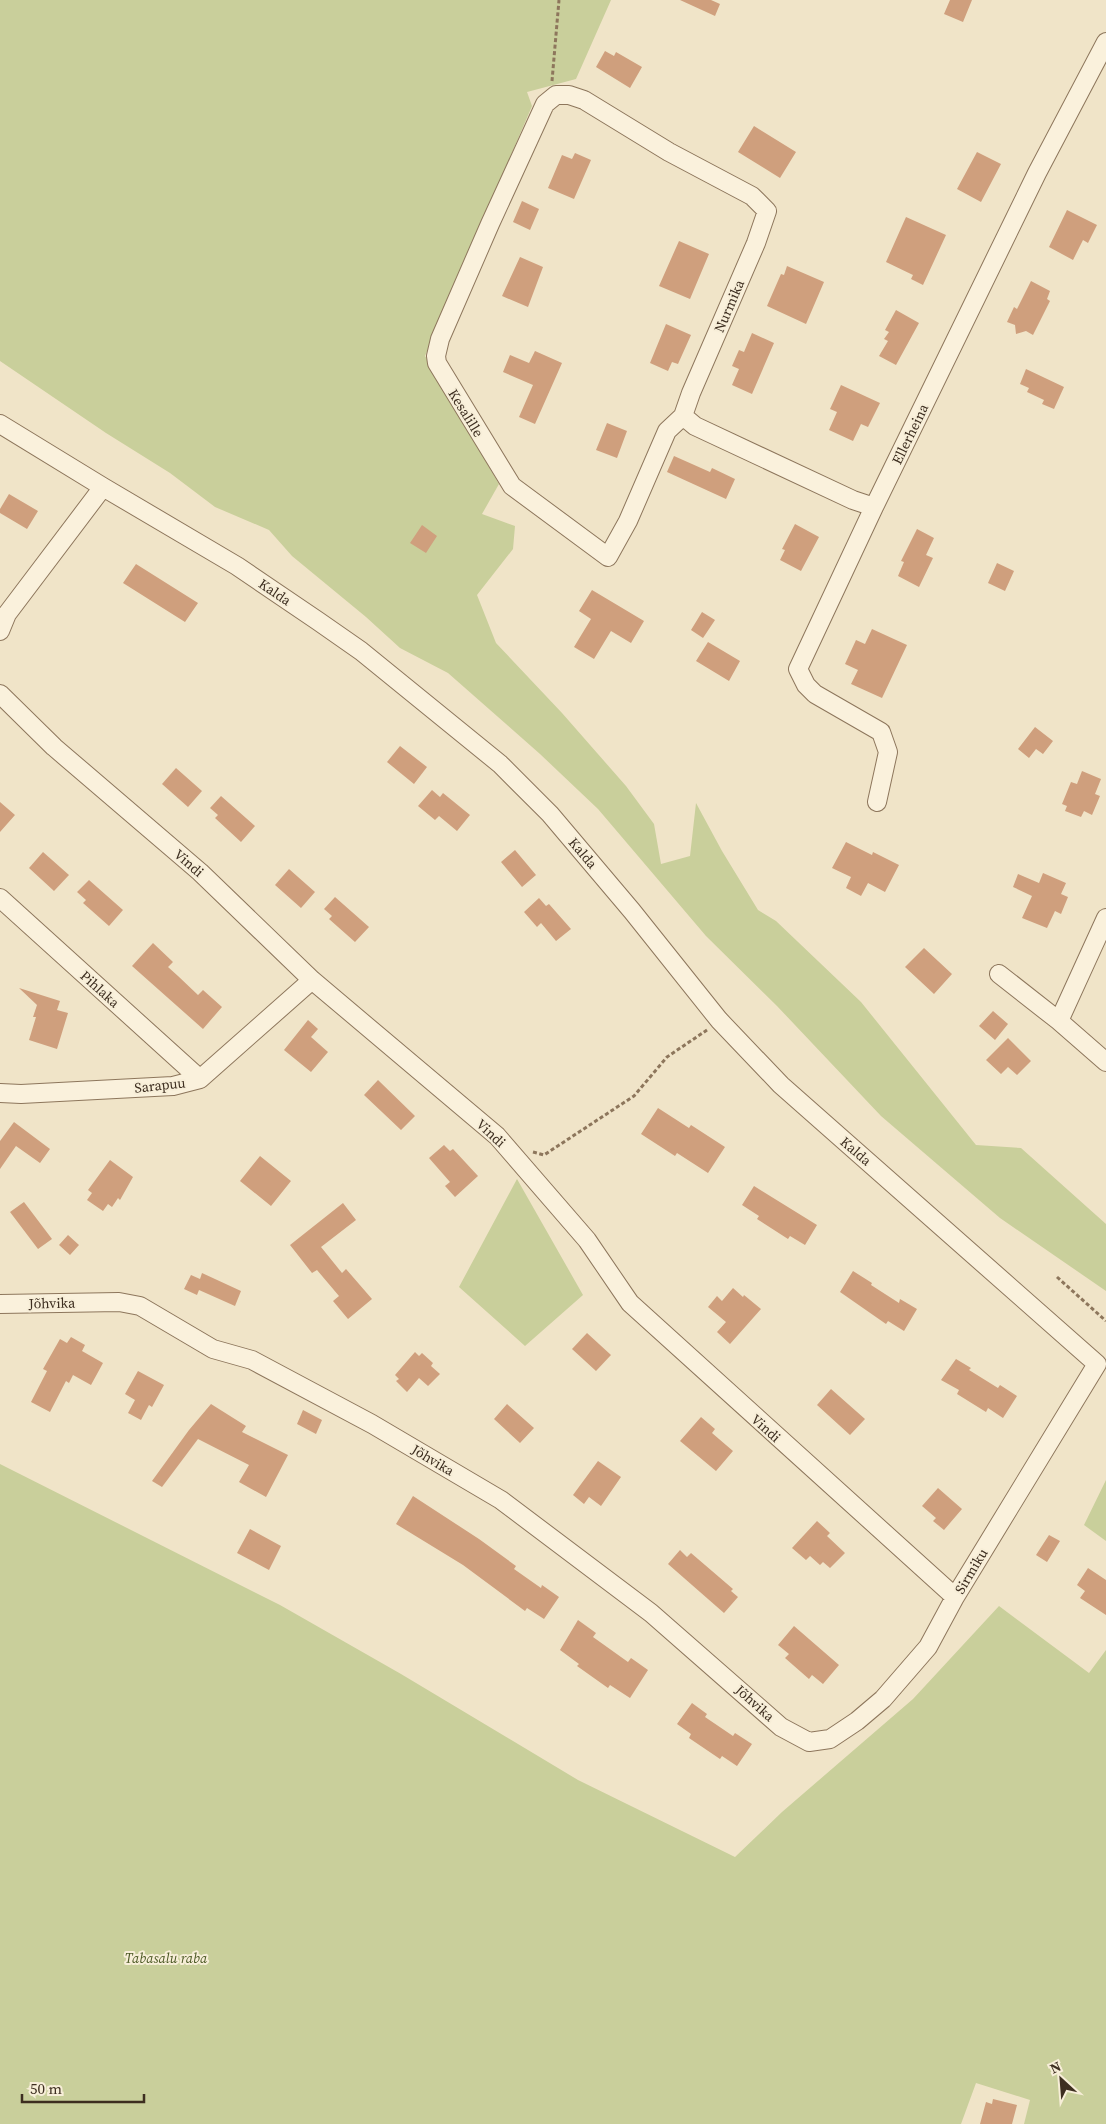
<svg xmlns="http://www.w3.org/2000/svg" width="1106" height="2124" font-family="'Source Serif 4',serif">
<rect width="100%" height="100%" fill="#f0e4c8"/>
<path fill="#c9cf9b" d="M 0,0 L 611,0 L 576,79 L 527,92 L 532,106 L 425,356 L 499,484 L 482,514 L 515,526 L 513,549 L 477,595 L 496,643 L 562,713 L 626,786 L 654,824 L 661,864 L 690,856 L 696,803 L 722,851 L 758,910 L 776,921 L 861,1002 L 976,1145 L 1021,1148 L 1106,1224 L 1106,1291 L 1000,1218 L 881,1116 L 777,1006 L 706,936 L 598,809 L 540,754 L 448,673 L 400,648 L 366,617 L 292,556 L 269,530 L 215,507 L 170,473 L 106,433 L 0,361 Z
M 517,1179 L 583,1295 L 525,1346 L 459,1287 Z
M 0,1464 L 280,1605 L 401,1674 L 578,1780 L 735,1857 L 782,1812 L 913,1699 L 999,1606 L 1089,1673 L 1106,1650 L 1106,2124 L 1024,2124 L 1030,2100 L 976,2083 L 961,2124 L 0,2124 Z
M 1106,1480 L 1106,1541 L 1084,1525 Z"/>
<path fill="#cf9f7d" d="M 680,0 L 711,0 L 720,4 L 715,16 Z
M 950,0 L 972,0 L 963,22 L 944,14 Z
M 605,51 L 614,56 L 616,52 L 642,67 L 630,88 L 596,67 Z
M 754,126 L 796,152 L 780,178 L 738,152 Z
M 977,152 L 1001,164 L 981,202 L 957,189 Z
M 575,153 L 591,160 L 574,199 L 548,188 L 562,155 L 572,159 Z
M 522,201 L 539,209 L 530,230 L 513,222 Z
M 1067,210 L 1097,225 L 1088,243 L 1083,240 L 1073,260 L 1049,247 Z
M 906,217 L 946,235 L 923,285 L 911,279 L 913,275 L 886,262 Z
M 679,241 L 709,254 L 690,299 L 659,286 Z
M 520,257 L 543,267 L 528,307 L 502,296 Z
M 787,266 L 824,282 L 806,324 L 767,306 L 781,274 L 784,275 Z
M 1031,281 L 1050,291 L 1047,299 L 1050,301 L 1033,335 L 1026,331 L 1016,334 L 1015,325 L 1007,322 L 1014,307 L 1017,309 Z
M 896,310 L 919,323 L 896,365 L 879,356 L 888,341 L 884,339 L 889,332 L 885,330 Z
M 666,324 L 691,335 L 678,364 L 672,362 L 668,371 L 650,363 Z
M 752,333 L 774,343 L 752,394 L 732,385 L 739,369 L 732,366 L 739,350 L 744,352 Z
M 535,351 L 562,363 L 535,424 L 519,417 L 533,385 L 503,372 L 510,355 L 529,363 Z
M 1026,369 L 1064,387 L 1054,409 L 1042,404 L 1044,400 L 1027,392 L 1029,388 L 1020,384 Z
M 841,385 L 880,403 L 868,427 L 861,424 L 853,441 L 829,430 L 837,412 L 830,409 Z
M 607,423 L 627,431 L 617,458 L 596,450 Z
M 674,456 L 710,472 L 712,468 L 735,479 L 726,499 L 667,472 Z
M 9,494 L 38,511 L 27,529 L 0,513 L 0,509 Z
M 795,524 L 819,537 L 801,571 L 780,560 L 785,550 L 782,549 Z
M 422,525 L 437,536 L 426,553 L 410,543 Z
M 917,529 L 934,538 L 926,555 L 933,558 L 919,587 L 898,576 L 904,562 L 901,561 Z
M 997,563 L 1014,571 L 1005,591 L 988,583 Z
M 136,564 L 198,603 L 185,622 L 123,583 Z
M 592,590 L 644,621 L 631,643 L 611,631 L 594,659 L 574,647 L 591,619 L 579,611 Z
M 702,612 L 715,620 L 703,638 L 691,630 Z
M 872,629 L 907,645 L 882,698 L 851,684 L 858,670 L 845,664 L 856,640 L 865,644 Z
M 708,642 L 740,661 L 729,681 L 696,661 Z
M 1035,727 L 1053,741 L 1043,754 L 1036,749 L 1029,758 L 1018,749 Z
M 400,746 L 427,767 L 414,784 L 387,762 Z
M 176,768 L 202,791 L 188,807 L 162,784 Z
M 1082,771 L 1101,779 L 1095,794 L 1100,796 L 1092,815 L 1084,811 L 1081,817 L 1065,811 L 1067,806 L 1062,804 L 1071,782 L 1077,784 Z
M 432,790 L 440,797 L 443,793 L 470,815 L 457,831 L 439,816 L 435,820 L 418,806 Z
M 221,796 L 255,826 L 241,842 L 215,818 L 218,815 L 210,808 Z
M 0,802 L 15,815 L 0,832 Z
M 846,842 L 872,855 L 873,852 L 899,865 L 885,892 L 868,883 L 861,896 L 846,888 L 851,877 L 832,868 Z
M 515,850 L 536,875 L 522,887 L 501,862 Z
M 43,852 L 69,875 L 54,891 L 29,868 Z
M 289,869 L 315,892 L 301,908 L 275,885 Z
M 1043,873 L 1066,883 L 1061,894 L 1068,897 L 1061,914 L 1055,911 L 1047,928 L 1022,918 L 1032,896 L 1013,887 L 1018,874 L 1039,883 Z
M 89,880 L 123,910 L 109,926 L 83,903 L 86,900 L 77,892 Z
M 335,897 L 369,927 L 355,942 L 329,919 L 332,916 L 324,909 Z
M 539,898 L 546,906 L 549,904 L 571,929 L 556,941 L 541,923 L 537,927 L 524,912 Z
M 153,943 L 173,962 L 168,967 L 178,976 L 198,995 L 203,990 L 222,1007 L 203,1029 L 132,966 Z
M 924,948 L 952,974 L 934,994 L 905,967 Z
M 19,988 L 60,1001 L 57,1010 L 68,1013 L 57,1049 L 29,1040 L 36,1017 L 33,1017 L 37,1005 Z
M 993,1011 L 1008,1024 L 995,1040 L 979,1026 Z
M 308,1020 L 318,1029 L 311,1037 L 328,1052 L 311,1072 L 284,1050 Z
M 1008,1038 L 1031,1061 L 1017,1075 L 1008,1067 L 1001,1074 L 986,1060 Z
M 378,1080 L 415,1116 L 401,1130 L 364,1095 Z
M 658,1108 L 689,1128 L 691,1125 L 725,1147 L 708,1173 L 677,1153 L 675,1156 L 641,1134 Z
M 14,1122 L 50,1149 L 40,1163 L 16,1146 L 0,1169 L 0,1141 Z
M 444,1145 L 450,1151 L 453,1149 L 478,1176 L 455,1197 L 445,1186 L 450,1182 L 429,1158 Z
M 260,1156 L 291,1181 L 271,1206 L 240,1181 Z
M 110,1160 L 133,1177 L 120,1200 L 118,1198 L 112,1207 L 108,1204 L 103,1211 L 87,1200 L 92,1193 L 88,1190 Z
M 754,1186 L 817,1225 L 805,1245 L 790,1236 L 788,1239 L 757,1219 L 759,1216 L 742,1205 Z
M 24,1202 L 52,1239 L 38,1249 L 10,1212 Z
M 343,1203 L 356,1220 L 321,1247 L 342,1273 L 346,1269 L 372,1299 L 348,1319 L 333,1301 L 339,1296 L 317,1270 L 312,1273 L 290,1245 Z
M 68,1235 L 79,1245 L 70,1255 L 59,1245 Z
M 853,1271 L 872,1283 L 871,1285 L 899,1303 L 900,1299 L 917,1309 L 904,1331 L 888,1321 L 886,1324 L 840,1292 Z
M 202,1273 L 241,1291 L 235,1306 L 199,1290 L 197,1295 L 184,1289 L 191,1275 L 200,1279 Z
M 733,1288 L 743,1297 L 744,1295 L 761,1309 L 730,1344 L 717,1332 L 726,1322 L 708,1307 L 717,1296 L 722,1301 Z
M 587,1333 L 611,1355 L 596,1371 L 572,1349 Z
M 71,1337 L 85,1345 L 82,1351 L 103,1363 L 91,1385 L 73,1375 L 69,1383 L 66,1381 L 50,1412 L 31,1402 L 47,1371 L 43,1369 L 60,1339 L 67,1343 Z
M 415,1352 L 419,1356 L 422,1353 L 433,1363 L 431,1366 L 440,1374 L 428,1386 L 419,1378 L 407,1392 L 396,1381 L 399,1379 L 395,1375 Z
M 956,1359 L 971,1368 L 969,1370 L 998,1388 L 1000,1385 L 1017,1396 L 1003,1418 L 988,1408 L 986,1412 L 957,1394 L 959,1390 L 941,1380 Z
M 138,1371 L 164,1385 L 152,1407 L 149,1405 L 141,1420 L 128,1413 L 135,1400 L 125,1394 Z
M 831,1389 L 865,1419 L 850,1435 L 817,1405 Z
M 211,1404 L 246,1426 L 242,1432 L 288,1455 L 266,1497 L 239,1482 L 249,1465 L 198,1439 L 162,1487 L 152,1481 L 189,1430 Z
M 507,1404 L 534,1428 L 520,1443 L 494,1419 Z
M 303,1410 L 322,1420 L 316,1434 L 297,1424 Z
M 701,1417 L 715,1429 L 712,1433 L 733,1451 L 716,1471 L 680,1441 Z
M 598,1461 L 621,1477 L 601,1506 L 589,1497 L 584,1504 L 573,1495 Z
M 938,1488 L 962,1509 L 944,1530 L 933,1521 L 936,1518 L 922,1506 Z
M 413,1496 L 479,1539 L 516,1566 L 514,1569 L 541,1588 L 542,1585 L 559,1597 L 544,1619 L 527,1608 L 525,1611 L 463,1565 L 396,1524 Z
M 817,1521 L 830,1533 L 827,1536 L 845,1553 L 830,1568 L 823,1562 L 820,1565 L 810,1556 L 806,1560 L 792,1548 Z
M 250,1529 L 281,1546 L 269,1570 L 237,1553 Z
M 1049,1535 L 1060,1541 L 1047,1562 L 1036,1555 Z
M 680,1550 L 687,1557 L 691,1553 L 733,1589 L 731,1591 L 738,1597 L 724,1613 L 668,1564 Z
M 1088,1568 L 1106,1580 L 1106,1615 L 1080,1598 L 1085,1591 L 1077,1585 Z
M 578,1620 L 596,1633 L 593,1637 L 628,1662 L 631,1658 L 648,1670 L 630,1698 L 610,1685 L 608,1688 L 577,1666 L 579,1664 L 560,1650 Z
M 794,1626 L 839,1665 L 823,1684 L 812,1675 L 809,1679 L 785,1658 L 789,1654 L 778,1645 Z
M 692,1703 L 707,1714 L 705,1717 L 733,1736 L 735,1733 L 752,1744 L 737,1766 L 722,1756 L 720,1759 L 689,1738 L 691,1734 L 677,1724 Z
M 993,2099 L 1017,2105 L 1012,2124 L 980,2124 L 986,2102 L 992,2104 Z"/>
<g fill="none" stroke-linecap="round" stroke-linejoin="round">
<defs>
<path id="minor" d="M 683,416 L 667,431 L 628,521 L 608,557 L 512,486 L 437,363 L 436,356 L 440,339 L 490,224 L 545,104 L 556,95 L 569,95 L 584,100 L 669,152 L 752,196 L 767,211 L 756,243 L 691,393 L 683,416 L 695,426 L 853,500 L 874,507
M 0,424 L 103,487 L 237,566 L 318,621 L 361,651 L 500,764 L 550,814 L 632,911 L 719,1020 L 781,1085 L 1097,1364 L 955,1597 L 928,1647 L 883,1699 L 857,1721 L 830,1739 L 809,1742 L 781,1727 L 651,1613 L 501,1500 L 372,1424 L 252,1360 L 213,1349 L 140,1306 L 119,1302 L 0,1304
M 0,631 L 7,614 L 103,487
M 0,694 L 54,747 L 200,872 L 312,980 L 497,1136 L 587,1240 L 630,1303 L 955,1597
M 877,802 L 888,752 L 881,732 L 815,694 L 806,685 L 798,669 L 874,507 L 1037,173 L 1106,42
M 0,898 L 200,1079
M 999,974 L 1059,1021 L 1106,1062
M 1059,1021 L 1106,918
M 0,1093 L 21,1094 L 173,1086 L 200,1079 L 312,980"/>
</defs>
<use href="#minor" stroke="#8d765c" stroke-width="20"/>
<path stroke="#8d765c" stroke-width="3" stroke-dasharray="4 2.5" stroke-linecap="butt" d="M 552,81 L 559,0
M 533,1152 L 544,1155 L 634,1096 L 667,1057 L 707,1030
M 1057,1277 L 1106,1321"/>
<use href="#minor" stroke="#faf1dc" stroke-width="18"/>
</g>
<g text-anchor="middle" stroke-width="4" stroke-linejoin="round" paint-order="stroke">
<g font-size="14" fill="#3d2e20" stroke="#f7eed8">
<text transform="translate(729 306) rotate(-67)" y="5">Nurmika</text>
<text transform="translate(466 413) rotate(58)" y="5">Kesalille</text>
<text transform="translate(910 434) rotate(-64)" y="5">Ellerheina</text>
<text transform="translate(275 592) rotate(34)" y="5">Kalda</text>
<text transform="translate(583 853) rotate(50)" y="5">Kalda</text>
<text transform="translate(189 863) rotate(41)" y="5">Vindi</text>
<text transform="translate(100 989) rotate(42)" y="5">Pihlaka</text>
<text transform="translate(160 1085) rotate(-6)" y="5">Sarapuu</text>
<text transform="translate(491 1133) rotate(43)" y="5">Vindi</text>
<text transform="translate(856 1151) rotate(41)" y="5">Kalda</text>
<text transform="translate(52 1303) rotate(-1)" y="5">Jõhvika</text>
<text transform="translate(766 1428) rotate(42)" y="5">Vindi</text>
<text transform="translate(433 1460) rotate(31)" y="5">Jõhvika</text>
<text transform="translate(971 1571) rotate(-59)" y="5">Sirmiku</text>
<text transform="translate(755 1703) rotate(42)" y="5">Jõhvika</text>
</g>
<g font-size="14" font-style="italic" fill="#4d5a26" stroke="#f7eed8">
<text x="166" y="1963">Tabasalu raba</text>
</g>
</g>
<g transform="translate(1061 2079) rotate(334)" stroke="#f7eed8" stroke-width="4" paint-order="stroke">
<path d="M0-4L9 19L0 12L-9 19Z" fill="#3d2e20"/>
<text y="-8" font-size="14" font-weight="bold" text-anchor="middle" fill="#3d2e20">N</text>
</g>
<path d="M22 2094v8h122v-8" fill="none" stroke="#3d2e20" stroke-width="2.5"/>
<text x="30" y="2094" font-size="15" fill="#3d2e20" stroke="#f7eed8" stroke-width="4" paint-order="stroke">50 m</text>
</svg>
